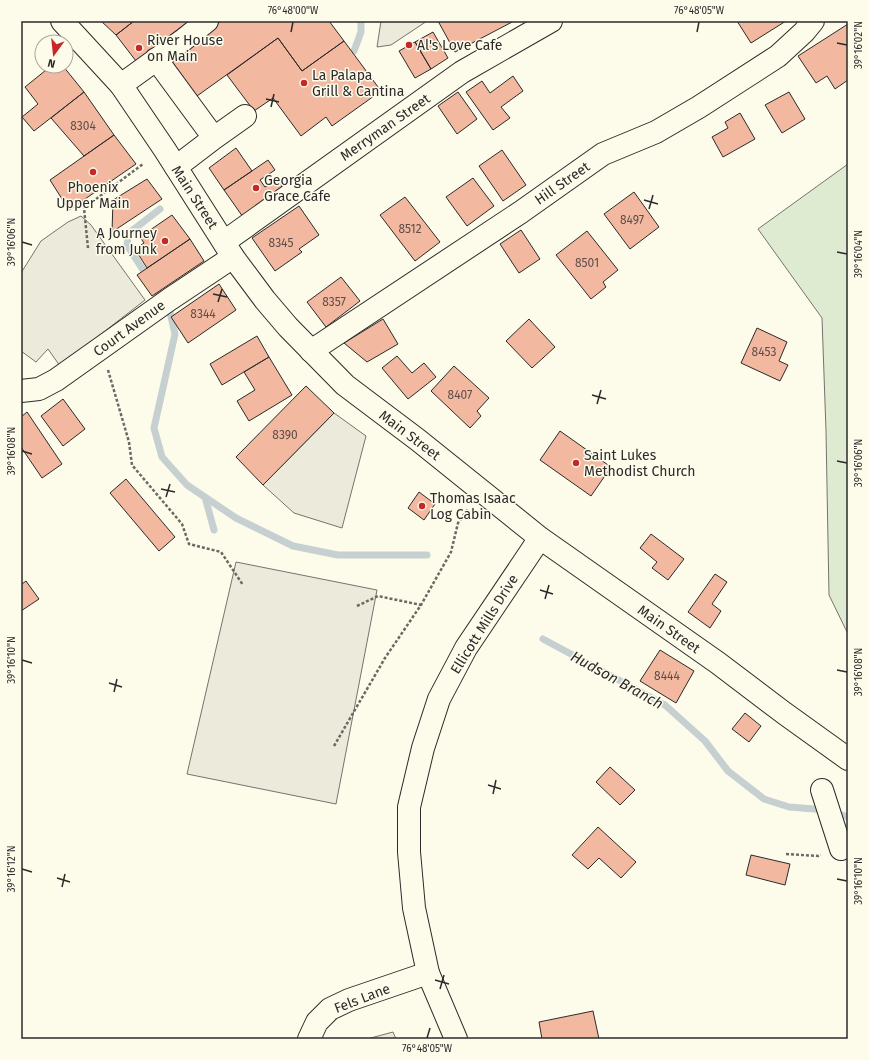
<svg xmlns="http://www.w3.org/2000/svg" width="869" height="1060" font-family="'Fira Sans',sans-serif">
<rect width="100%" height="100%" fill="#fdfbea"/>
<path fill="#deebd1" stroke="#74746e" d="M 848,164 L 848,634 L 829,595 L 826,431 L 822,318 L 758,229 Z"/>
<path fill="#eceadb" stroke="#74746e" d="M 381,21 L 427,21 L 391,45 L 377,47 Z
M 81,216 L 91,225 L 145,300 L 60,366 L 48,349 L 36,362 L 21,351 L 21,273 L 41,241 L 68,222 Z
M 334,413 L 366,436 L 342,528 L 294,513 L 263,485 Z
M 236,562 L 377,590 L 336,804 L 187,774 Z
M 393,1032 L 396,1039 L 367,1039 Z"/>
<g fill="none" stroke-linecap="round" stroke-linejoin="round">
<path stroke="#c7d0d0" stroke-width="7" d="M 354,51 L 361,32 L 361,21
M 160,209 L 129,233 L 127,245 L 170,312 L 175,334 L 154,428 L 162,457 L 187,485 L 236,518 L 293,546 L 338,555 L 427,555
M 205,497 L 214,530
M 543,639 L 665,705 L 705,741 L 728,771 L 764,799 L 789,807 L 827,810 L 848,817"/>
</g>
<path fill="#f2b8a0" stroke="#2b2b2b" d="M 101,21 L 134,21 L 116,35 Z
M 134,21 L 189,21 L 136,61 L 116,35 Z
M 221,21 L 329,21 L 344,41 L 302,71 L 278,38 L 197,96 L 170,59 Z
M 438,21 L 514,21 L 455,52 Z
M 737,21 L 786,21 L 751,43 Z
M 848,24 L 848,80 L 835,89 L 827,76 L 816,83 L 798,56 Z
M 433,32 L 448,58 L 431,69 L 415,42 Z
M 278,38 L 302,71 L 344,41 L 381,91 L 332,126 L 326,117 L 301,136 L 273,98 L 254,111 L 227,75 Z
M 415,42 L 431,69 L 415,78 L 399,51 Z
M 51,66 L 63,66 L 84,92 L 34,131 L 22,117 L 38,104 L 25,87 Z
M 513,76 L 523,91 L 501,107 L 510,118 L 493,130 L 466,92 L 482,81 L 490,93 Z
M 84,92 L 114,135 L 84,156 L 51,118 Z
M 458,92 L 477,119 L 457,134 L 438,106 Z
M 789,92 L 805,119 L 782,133 L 765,105 Z
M 740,113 L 755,139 L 723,157 L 712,137 L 728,128 L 725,122 Z
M 114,135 L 136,164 L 69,210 L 50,180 Z
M 236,148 L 252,171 L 224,190 L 209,168 Z
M 502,150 L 526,185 L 503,201 L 479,166 Z
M 268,160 L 275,170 L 260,180 L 265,187 L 277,179 L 284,189 L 243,217 L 224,190 Z
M 473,178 L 494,206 L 467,226 L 446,197 Z
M 147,179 L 162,199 L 112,232 L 113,200 Z
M 634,192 L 659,227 L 630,249 L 604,214 Z
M 405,197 L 440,242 L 415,261 L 380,215 Z
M 299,206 L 319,235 L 299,249 L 302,252 L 275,271 L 252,238 Z
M 172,215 L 190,239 L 147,268 L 135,249 L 144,243 L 140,237 Z
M 521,230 L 540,259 L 519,273 L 500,244 Z
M 587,231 L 618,270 L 603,282 L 606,287 L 591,299 L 556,255 Z
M 190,239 L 204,261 L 152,296 L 137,275 Z
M 341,277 L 360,301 L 326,327 L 307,302 Z
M 219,284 L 236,310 L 188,343 L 171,317 Z
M 383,319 L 398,344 L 367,362 L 344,343 Z
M 529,319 L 555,347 L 532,368 L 506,341 Z
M 757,328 L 787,342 L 779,361 L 788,365 L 780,381 L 741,363 Z
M 257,336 L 269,357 L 222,385 L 210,364 Z
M 397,356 L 412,373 L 424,363 L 436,377 L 408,399 L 382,368 Z
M 269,357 L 292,395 L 249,421 L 237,401 L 255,390 L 244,372 Z
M 454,366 L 489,398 L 477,411 L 481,416 L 470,428 L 431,391 Z
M 306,386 L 334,413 L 263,485 L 236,457 Z
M 63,399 L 85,429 L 63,446 L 41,416 Z
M 27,412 L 62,464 L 42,478 L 21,447 L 21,417 Z
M 560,431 L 611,467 L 591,496 L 540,460 Z
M 126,479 L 175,537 L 159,551 L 110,493 Z
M 419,492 L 435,504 L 424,520 L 408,508 Z
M 651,534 L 684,559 L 668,580 L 652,568 L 657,562 L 640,548 Z
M 715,574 L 727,582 L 712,604 L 721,611 L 710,628 L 688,612 Z
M 26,581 L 39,599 L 21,611 L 21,583 L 22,584 Z
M 660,650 L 694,671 L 676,703 L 640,681 Z
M 745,713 L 761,726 L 749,742 L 732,729 Z
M 610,767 L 635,790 L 620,805 L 596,782 Z
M 598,827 L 636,862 L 621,878 L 599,858 L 588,869 L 572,855 Z
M 751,855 L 790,864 L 785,885 L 746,875 Z
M 593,1011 L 599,1039 L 542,1039 L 539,1022 Z"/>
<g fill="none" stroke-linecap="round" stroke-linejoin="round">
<defs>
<path id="minor" d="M 156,59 L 214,138 L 176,167
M 121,85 L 182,41 L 207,21
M 214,138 L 245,116
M 224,242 L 462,72 L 551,21
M 311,351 L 521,212 L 603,154 L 656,132 L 699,107 L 778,56 L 804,32 L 813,21
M 21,391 L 39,389 L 56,380 L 170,299 L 233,257
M 822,790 L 841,849
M 309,1039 L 317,1022 L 330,1009 L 349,1000 L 428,973"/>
<path id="major" d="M 62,21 L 121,85 L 165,150 L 233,257 L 265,300 L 288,327 L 345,385 L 418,440 L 540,538 L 718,663 L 784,713 L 848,759
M 456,1039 L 428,973 L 414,908 L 409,852 L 409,807 L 423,748 L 439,699 L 466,648 L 540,538"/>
</defs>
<use href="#minor" stroke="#2b2b2b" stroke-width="24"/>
<use href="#major" stroke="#2b2b2b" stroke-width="24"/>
<path stroke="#6a6964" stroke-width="2.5" stroke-dasharray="3 2" stroke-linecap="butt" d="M 88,248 L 84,208 L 143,164
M 108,370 L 129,442 L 132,465 L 182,524 L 189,544 L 221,552 L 243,585
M 357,606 L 378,596 L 421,605
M 334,746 L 385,658 L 421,605 L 451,552 L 458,523 L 468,509
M 786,854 L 818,856 L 821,855"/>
<use href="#minor" stroke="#fdfbea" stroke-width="22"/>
<use href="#major" stroke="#fdfbea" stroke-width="22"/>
</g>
<path fill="none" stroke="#2b2b2b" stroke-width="1.5" d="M 291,32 L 293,22M 697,32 L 699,22M 837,43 L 847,45M 266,99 L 279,102M 271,107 L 274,94M 644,200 L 658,204M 649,209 L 653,195M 22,242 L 32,245M 837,252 L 847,254M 213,294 L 227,297M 218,302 L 222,289M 592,395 L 606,399M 597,404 L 601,390M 22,451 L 32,454M 837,461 L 847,463M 161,489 L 175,492M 166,497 L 170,484M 540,590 L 553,594M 545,599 L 549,585M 22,660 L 32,663M 837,670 L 847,672M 109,683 L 122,687M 114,692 L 117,679M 488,785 L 501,789M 493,794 L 496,780M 22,869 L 32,872M 57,878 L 70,882M 837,879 L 847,881M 62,887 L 65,874M 435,980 L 449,984M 440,989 L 444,975M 427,1038 L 430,1028"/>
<g fill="#c62828" stroke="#fdfbea" stroke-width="1.5">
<circle cx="409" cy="45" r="4"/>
<circle cx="139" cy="48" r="4"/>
<circle cx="304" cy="83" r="4"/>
<circle cx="93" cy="172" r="4"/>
<circle cx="256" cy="188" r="4"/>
<circle cx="165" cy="241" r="4"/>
<circle cx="576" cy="463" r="4"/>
<circle cx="422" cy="506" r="4"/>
</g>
<g text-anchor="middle" stroke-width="3" stroke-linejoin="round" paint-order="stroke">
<g font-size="12" fill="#5d4e48">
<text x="83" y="130">8304</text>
<text x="632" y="224">8497</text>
<text x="410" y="233">8512</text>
<text x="281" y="247">8345</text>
<text x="587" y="267">8501</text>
<text x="334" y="306">8357</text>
<text x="203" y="318">8344</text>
<text x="764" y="356">8453</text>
<text x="460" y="399">8407</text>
<text x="285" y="439">8390</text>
<text x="667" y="680">8444</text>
</g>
<g font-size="14" fill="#2b2b2b" stroke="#fdfbea" text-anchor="start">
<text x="147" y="45">River House<tspan x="147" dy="16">on Main</tspan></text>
<text x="417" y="50">Al's Love Cafe</text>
<text x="312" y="80">La Palapa<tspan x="312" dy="16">Grill &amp; Cantina</tspan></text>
<text x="264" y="185">Georgia<tspan x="264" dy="16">Grace Cafe</tspan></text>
<text x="93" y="192" text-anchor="middle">Phoenix<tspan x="93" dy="16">Upper Main</tspan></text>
<text x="157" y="238" text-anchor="end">A Journey<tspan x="157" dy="16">from Junk</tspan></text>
<text x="584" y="460">Saint Lukes<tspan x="584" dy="16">Methodist Church</tspan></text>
<text x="430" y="503">Thomas Isaac<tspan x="430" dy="16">Log Cabin</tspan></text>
</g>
<g font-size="14" fill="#2b2b2b" stroke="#fdfbea">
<text transform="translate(385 127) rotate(-35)" y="5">Merryman Street</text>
<text transform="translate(562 183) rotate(-35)" y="5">Hill Street</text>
<text transform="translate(195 197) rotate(57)" y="5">Main Street</text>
<text transform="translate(129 328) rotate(-36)" y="5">Court Avenue</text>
<text transform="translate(410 435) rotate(37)" y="5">Main Street</text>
<text transform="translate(484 624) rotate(-58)" y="5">Ellicott Mills Drive</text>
<text transform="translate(669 629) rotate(35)" y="5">Main Street</text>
<text transform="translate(362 998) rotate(-21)" y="5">Fels Lane</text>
</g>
<g font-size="15" font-style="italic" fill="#2b2b2b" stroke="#fdfbea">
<text transform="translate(617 680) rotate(29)" y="5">Hudson Branch</text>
</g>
</g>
<rect width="869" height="1060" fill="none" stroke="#fdfbea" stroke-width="44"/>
<g transform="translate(54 54) rotate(195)"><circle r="19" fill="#fdfbea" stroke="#a9a89e"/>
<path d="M0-3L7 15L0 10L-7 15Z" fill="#c62828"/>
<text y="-6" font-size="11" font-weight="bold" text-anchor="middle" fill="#2b2b2b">N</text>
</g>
<rect x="22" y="22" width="825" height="1016" fill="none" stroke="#2b2b2b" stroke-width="1.5"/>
<g font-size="10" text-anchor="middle" fill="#2b2b2b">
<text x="293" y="14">76°48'00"W</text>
<text x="699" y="14">76°48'05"W</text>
<text transform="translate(858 45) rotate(-90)" y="4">39°16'02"N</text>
<text transform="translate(11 242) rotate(-90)" y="4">39°16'06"N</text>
<text transform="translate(858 254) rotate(-90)" y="4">39°16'04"N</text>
<text transform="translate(11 451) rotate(-90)" y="4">39°16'08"N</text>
<text transform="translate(858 463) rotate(-90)" y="4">39°16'06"N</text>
<text transform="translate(11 660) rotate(-90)" y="4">39°16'10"N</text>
<text transform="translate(858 672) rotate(-90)" y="4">39°16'08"N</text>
<text transform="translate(11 869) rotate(-90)" y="4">39°16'12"N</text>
<text transform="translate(858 881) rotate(-90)" y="4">39°16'10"N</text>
<text x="427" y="1052">76°48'05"W</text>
</g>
</svg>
